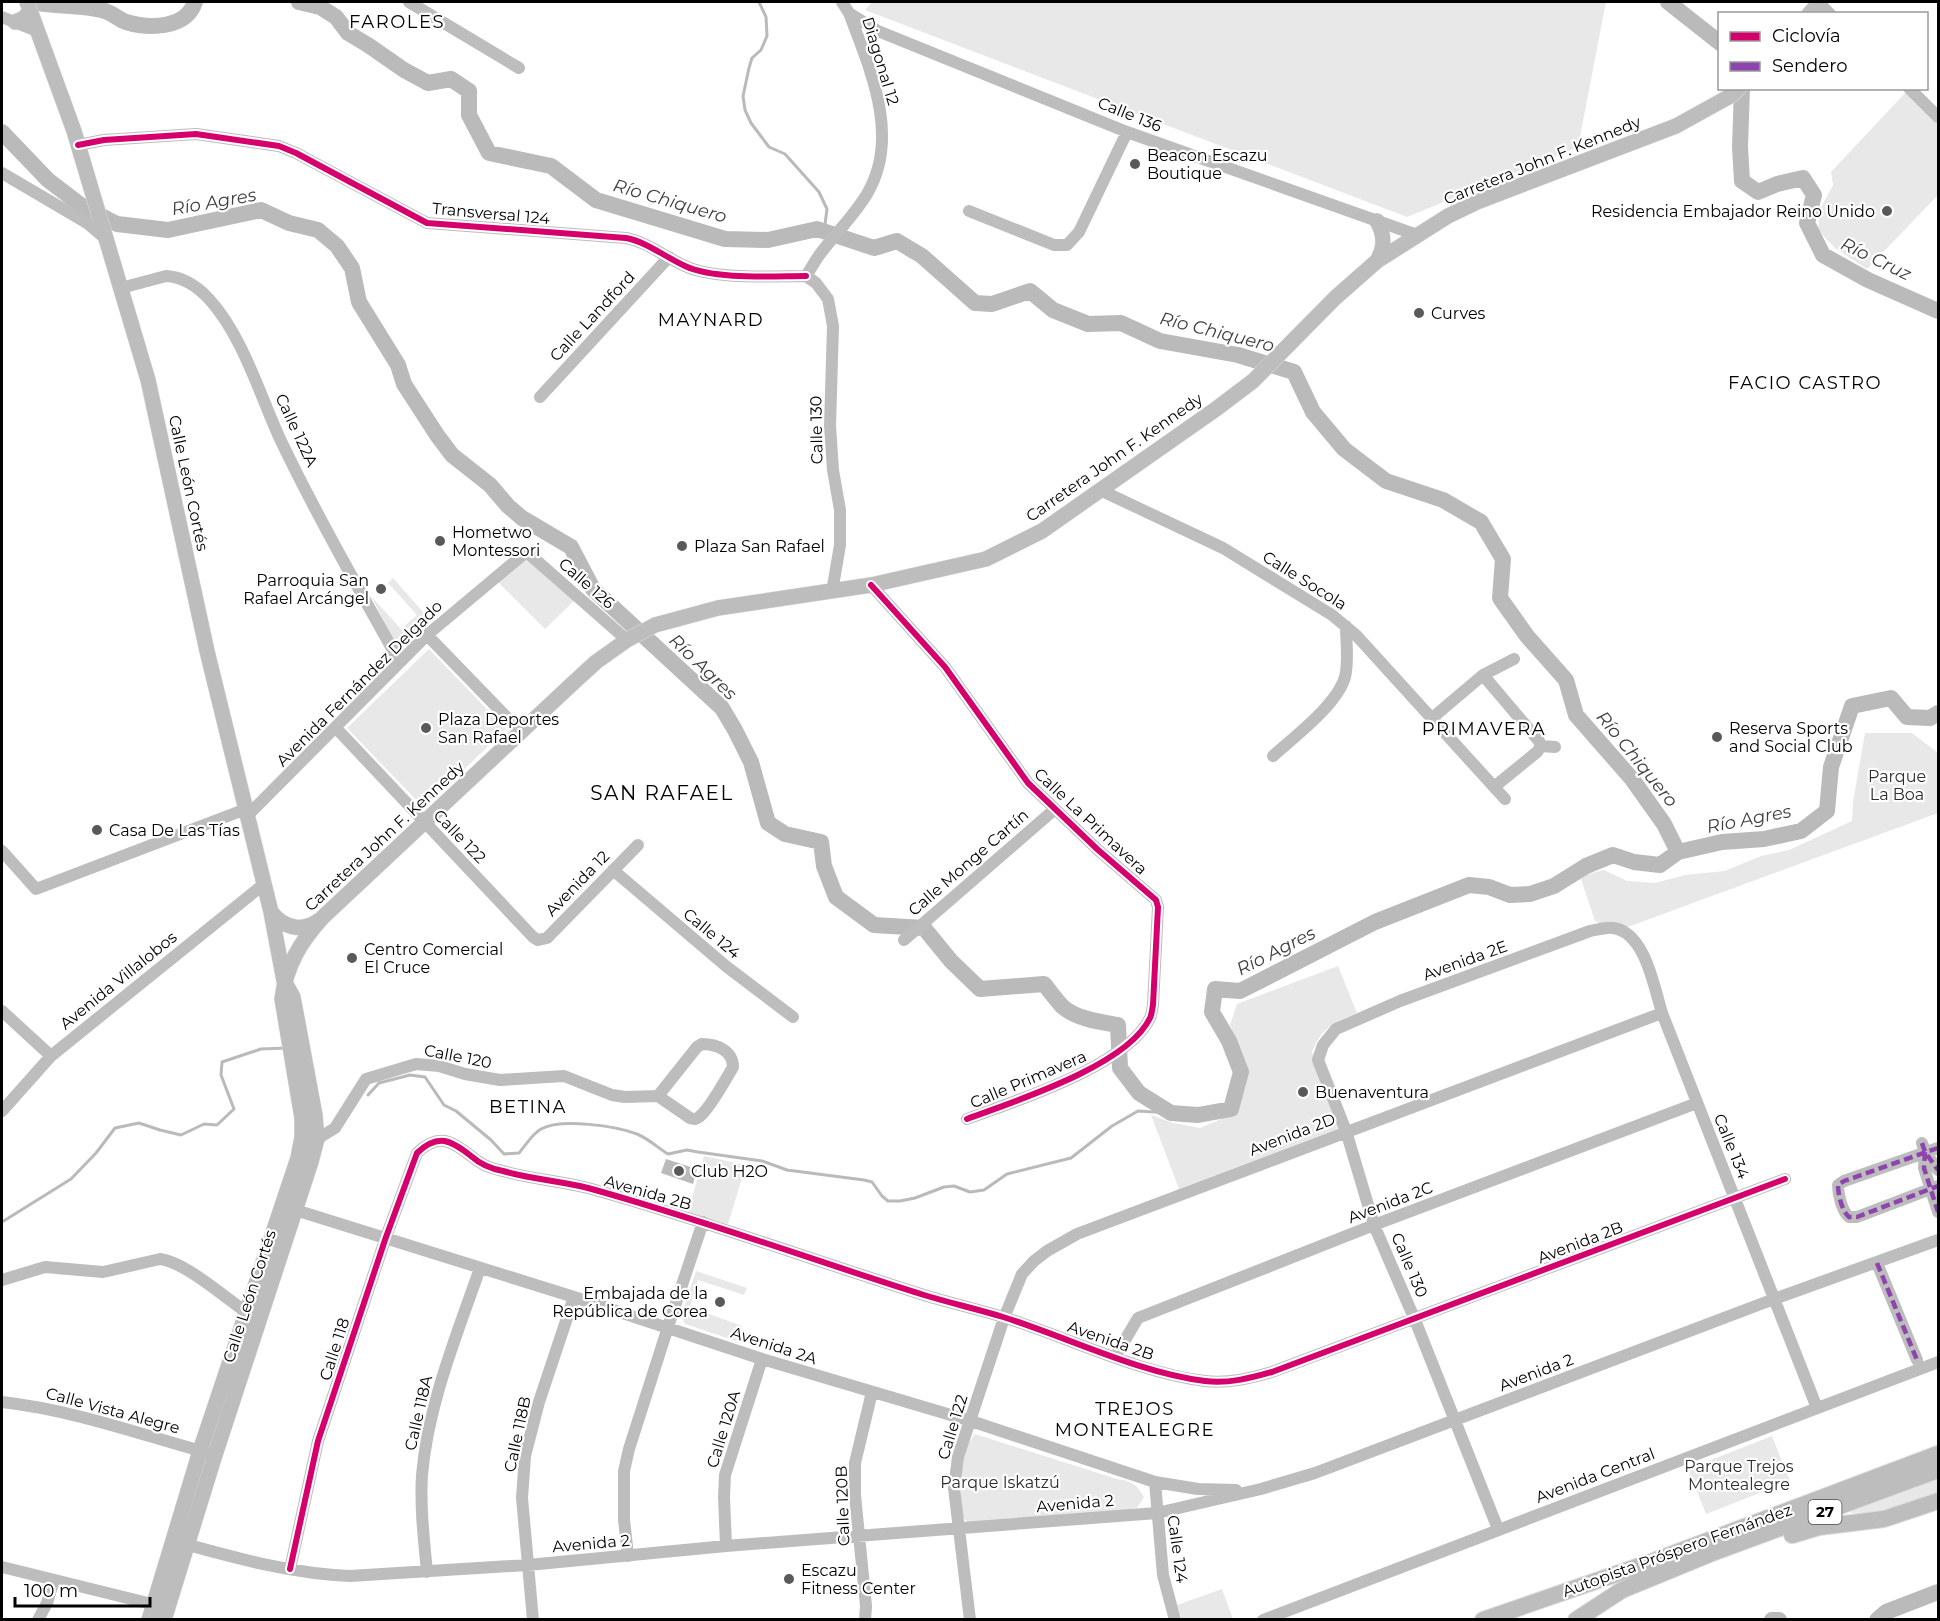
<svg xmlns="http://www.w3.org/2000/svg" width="1940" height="1621" font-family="Montserrat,sans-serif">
<rect width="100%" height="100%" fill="#fff"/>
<path fill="#e8e8e8" d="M 872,2 L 1606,2 L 1578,147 L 1407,217 L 865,10 Z
M 1906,92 L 1938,122 L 1938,195 L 1867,269 L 1835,248 L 1818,230 L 1820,209 L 1833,185 L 1831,172 Z
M 526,556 L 575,600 L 545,629 L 496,580 Z
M 393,578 L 431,621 L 399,651 L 371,596 L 401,629 L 417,615 L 388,583 Z
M 429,649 L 506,729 L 424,808 L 347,728 Z
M 1865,733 L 1912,733 L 1938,753 L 1938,813 L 1625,928 L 1613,928 L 1595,921 L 1580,876 L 1604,870 L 1627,881 L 1655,883 L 1685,875 L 1725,871 L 1761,856 L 1789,850 L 1852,821 L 1853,802 Z
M 1338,966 L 1357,1013 C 1333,1023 1322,1027 1312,1052 L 1340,1128 L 1179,1189 L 1151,1115 L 1173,1123 L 1200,1128 L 1236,1113 L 1245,1079 L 1239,1049 L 1230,1025 L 1237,1004 Z
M 704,1156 L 746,1165 L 728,1224 L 688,1212 Z
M 696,1271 L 747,1288 L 744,1295 L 698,1280 L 690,1307 L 742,1326 L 736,1341 L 685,1324 L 681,1316 Z
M 975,1434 L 1117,1479 C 1131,1481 1137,1484 1144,1497 L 1137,1508 L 1111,1513 L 969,1523 L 961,1516 C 961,1489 957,1456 975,1434 Z
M 1772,1436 L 1790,1481 L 1706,1514 L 1688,1469 Z
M 1938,1476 L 1938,1494 L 1878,1512 L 1850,1513 L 1854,1509 Z
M 1222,1589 L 1233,1619 L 1182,1619 L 1177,1605 Z"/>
<path fill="#bababa" d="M 666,1159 L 697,1169 L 693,1184 L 661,1173 Z"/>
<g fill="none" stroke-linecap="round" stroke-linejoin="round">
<path stroke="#bababa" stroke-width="3" d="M 759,2 L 766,17 L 767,36 L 761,50 L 752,58 L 749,68 L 743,96 L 745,110 L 751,123 L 769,147 L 785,154 L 819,192 L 827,209 L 824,232
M 368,1095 L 379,1083 L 410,1075 L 425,1077 L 444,1105 L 456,1111 L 491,1140 L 504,1154 L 519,1153 C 526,1145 532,1134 541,1129 C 561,1118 616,1126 637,1134 C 649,1139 658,1148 668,1154 L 687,1150 L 698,1152 L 762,1161 L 787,1170 L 864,1180 L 872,1182 L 882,1196 L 888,1201 L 900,1201 L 915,1198 L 944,1187 L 954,1186 L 970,1192 L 984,1190 L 1007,1174 L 1071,1158 L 1112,1126 L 1138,1111 L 1171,1113
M 2,1222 L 71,1179 L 96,1153 L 115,1128 L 139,1123 L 160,1130 L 181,1135 L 204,1124 L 217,1125 L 234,1109 L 221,1075 L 222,1062 L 261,1049 L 286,1048"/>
<path stroke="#bababa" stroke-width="16" d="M 30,2 C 54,7 81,4 105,11 C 112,13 118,19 126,22 C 149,29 186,29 195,2
M 299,2 L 320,7 L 336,17 L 348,33 L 368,45 L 404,70 L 428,83 L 451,79 L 469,91 L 469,115 L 489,153 L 551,166 L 596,200 L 725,239 L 768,240 L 817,229 L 874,248 L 897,241 L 922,256 L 975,303 L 992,304 L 1030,291 L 1053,310 L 1088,324 L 1121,323 L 1160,341 L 1238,355 L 1294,372 L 1313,412 L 1344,449 L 1386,481 L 1443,500 L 1481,522 L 1503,559 L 1500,598 L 1527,636 L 1566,680 L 1576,715 L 1632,779 L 1664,824 L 1678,852
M 1668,2 L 1720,43
M 1742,88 L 1740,147 L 1742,181 L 1758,192 L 1777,184 L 1803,178 L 1814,195 L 1807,223 L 1823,255 L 1868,280 L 1938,311
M 2,132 L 48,180 L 82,206 L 117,224 L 168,230 L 261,210 L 289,223 L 318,230 L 337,246 L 352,268 L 359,302 L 398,365 L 404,384 L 437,435 L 452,455 L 490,485 L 508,506 L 522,518 L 571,547 L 593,589 L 722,708 L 735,730 L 751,762 L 768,823 L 785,834 L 821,842 L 824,866 L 836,897 L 874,925 L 924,928 L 951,961 L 980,989 L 1044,984 C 1050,991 1056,1000 1063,1007 C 1077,1019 1100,1022 1118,1025 L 1120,1068 L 1139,1093 L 1171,1113 L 1198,1115 L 1231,1109 L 1241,1072 L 1229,1041 L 1212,1012 L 1215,989 L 1240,991 L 1375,922 L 1469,885 L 1489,887 L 1510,895 L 1530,894 L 1554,886 L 1586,866 L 1613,855 L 1634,862 L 1660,865 L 1678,852 L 1722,842 L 1764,839 L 1801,831 L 1827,811 L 1831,767 L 1852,706 L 1891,698 L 1907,717 L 1930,718 L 1938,713
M 1772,1620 L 1779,1620
M 1877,1620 L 1886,1612 L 1938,1592"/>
<defs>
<path id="major" d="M 27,2 L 74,131 L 148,380 L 207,651 L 271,912 L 284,981 L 293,997 L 315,1115 L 317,1139 L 311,1162 L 215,1455 L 164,1620
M 1809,14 L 1820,2
M 15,22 L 24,18 L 30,11
M 1377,221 C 1385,235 1385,247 1377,261
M 271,912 C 283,927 301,933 318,921
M 149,1620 L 200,1451 L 298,1158 L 302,1137 L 302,1118 L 282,999 C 286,966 300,942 323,917 L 572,684 L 596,662 L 627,640 L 655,625 L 718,608 L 871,585 L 986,559 L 1042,531 L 1216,409 L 1253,381 L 1335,298 L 1377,261 L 1448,216 L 1477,202 L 1676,126 L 1732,95 L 1739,88"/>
<path id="highway" d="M 1792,1535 L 1819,1527 L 1884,1519 L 1938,1501
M 1483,1620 L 1654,1561 L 1938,1454
M 1576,1620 L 1622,1590 L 1712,1553 L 1938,1470"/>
</defs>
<use href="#major" stroke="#dbdbdb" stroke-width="16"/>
<use href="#highway" stroke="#dbdbdb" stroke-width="18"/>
<path stroke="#bdbdbd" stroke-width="12" d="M 409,2 L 519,68
M 842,2 L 849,13 L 878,31 L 1127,132 L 1417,235
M 1819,3 L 1830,14
M 2,17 L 37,31
M 1909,88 L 1938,117
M 78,145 L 104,140 L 196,134 L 279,146 L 296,153 L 427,223 L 626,238 C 647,242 665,257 685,266 C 715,280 772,276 806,276
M 2,173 L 87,223 L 107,240
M 969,211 L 1054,245 L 1067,245 L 1079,232 L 1127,132
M 806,276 L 816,283 L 828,299 L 833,326 L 830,426 L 833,470 L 840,510 L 840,545 L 832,592
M 806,276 C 812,267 817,257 824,249 C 838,231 855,214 867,194 C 901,137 870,69 849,13
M 121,288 L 166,276 C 183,277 198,287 209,299 C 243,336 260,396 281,441 C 317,516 359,589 399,661
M 540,397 L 669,257
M 1100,490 L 1223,548 L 1332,615 L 1356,635 L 1505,799
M 871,585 L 945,667 L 1028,783 L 1097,849 L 1156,900 L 1158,907 L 1153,1005 C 1152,1009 1152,1014 1150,1018 C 1127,1066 1015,1101 967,1119
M 427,635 L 521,732
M 1483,675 L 1514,659
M 1431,719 L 1483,675 L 1539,741 L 1541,746 L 1537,752 L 1494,787
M 336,728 L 533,937 L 538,940 L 547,938 L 638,845
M 1541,746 L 1555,747
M 1273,756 C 1294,737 1337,705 1345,677 C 1349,661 1346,642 1346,626
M 247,816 L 427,635 L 525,553 L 529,554 L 627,640
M 2,851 L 36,889 L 246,809
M 613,870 L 727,967 L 793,1017
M 904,940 L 1055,809
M 2,1011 L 51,1056
M 702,1044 C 717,1044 733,1051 733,1067 C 726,1079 709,1110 699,1117 C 695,1120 694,1119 690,1118 L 658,1096 L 697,1047 Z
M 2,1111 L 51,1056 L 264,884
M 317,1139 L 335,1128 L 366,1079 L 416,1064 L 439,1066 L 465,1074 L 500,1080 L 564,1076 L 612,1095 L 625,1097 L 658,1096
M 1922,1143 L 1925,1152 L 1938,1170
M 1938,1148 L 1844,1181 L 1838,1185 C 1838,1195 1842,1211 1849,1217 L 1857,1217 L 1938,1186
M 1925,1152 L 1924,1168 L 1938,1212
M 289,1208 L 574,1297 L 762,1359 L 971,1421 L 1155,1482 L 1198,1489 L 1236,1490
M 1877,1263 L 1917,1360
M 2,1280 L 45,1267 L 103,1272 L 160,1259 C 185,1262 226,1298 247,1313
M 1115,1357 L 1138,1318 L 1374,1225 L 1697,1103
M 2,1402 C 73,1410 139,1434 208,1453
M 1155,1482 L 1163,1575 L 1175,1620
M 1498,1529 L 1415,1320 L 1374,1225 L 1346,1131 L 1318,1060 L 1323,1045 L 1336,1029 L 1400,1001 L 1590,931 C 1597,930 1606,927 1613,928 C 1645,932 1654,987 1662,1013 L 1817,1408
M 181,1543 C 236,1558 292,1574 350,1576 L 528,1565 L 726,1546 L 1157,1513 L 1261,1489 L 1315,1473 L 1774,1299 L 1938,1240
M 726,1546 L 724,1497 L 725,1475 L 762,1359
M 628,1556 L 624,1519 L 624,1471 L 629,1449 L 668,1327 L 703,1222
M 2,1567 L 160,1606
M 290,1569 L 318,1441 L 386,1237 L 417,1153 C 438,1133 451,1140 471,1156 C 480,1164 492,1169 503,1171 C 531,1179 560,1181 588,1188 C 701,1219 812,1260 924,1295 C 950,1303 977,1309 1003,1317 C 1067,1337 1139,1373 1205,1381 C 1228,1384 1251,1378 1272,1372 L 1785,1179
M 427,1572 C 424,1540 420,1507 422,1475 C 428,1404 457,1335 480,1268
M 38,1620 L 47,1603 L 54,1580
M 533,1620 L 522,1498 L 525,1456 L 539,1402 L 574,1297
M 865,1620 L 866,1606 L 855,1495 L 855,1463 L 872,1392
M 970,1620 L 954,1488 L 958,1457 L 1004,1318 L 1022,1274 L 1034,1261 L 1047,1251 L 1077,1234 L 1662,1013
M 1263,1620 L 1938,1362"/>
<use href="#major" stroke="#bdbdbd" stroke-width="15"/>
<use href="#highway" stroke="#bdbdbd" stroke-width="16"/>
<path stroke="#8e44ad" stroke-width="4.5" stroke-dasharray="9 4.5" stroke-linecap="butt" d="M 1922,1143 L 1925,1152 L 1938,1170
M 1938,1148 L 1844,1181 L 1838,1185 C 1838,1195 1842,1211 1849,1217 L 1857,1217 L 1938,1186
M 1925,1152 L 1924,1168 L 1938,1212
M 1877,1263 L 1917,1360"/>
<defs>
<path id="cycleway" d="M 78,145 L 104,140 L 196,134 L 279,146 L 296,153 L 427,223 L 626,238 C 647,242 665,257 685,266 C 715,280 772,276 806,276
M 871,585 L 945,667 L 1028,783 L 1097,849 L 1156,900 L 1158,907 L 1153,1005 C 1152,1009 1152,1014 1150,1018 C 1127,1066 1015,1101 967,1119
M 290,1569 L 318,1441 L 386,1237 L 417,1153 C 438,1133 451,1140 471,1156 C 480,1164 492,1169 503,1171 C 531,1179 560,1181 588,1188 C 701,1219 812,1260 924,1295 C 950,1303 977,1309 1003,1317 C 1067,1337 1139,1373 1205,1381 C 1228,1384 1251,1378 1272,1372 L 1785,1179"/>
</defs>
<use href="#cycleway" stroke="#fff" stroke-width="10"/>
<use href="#cycleway" stroke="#d6006c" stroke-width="6"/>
</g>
<g fill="#595959" stroke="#fff" stroke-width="2">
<circle cx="1135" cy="164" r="6"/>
<circle cx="1887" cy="211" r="6"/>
<circle cx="1419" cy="313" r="6"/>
<circle cx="440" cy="541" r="6"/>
<circle cx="682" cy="546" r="6"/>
<circle cx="381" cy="589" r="6"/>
<circle cx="426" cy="728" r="6"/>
<circle cx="1717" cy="737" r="6"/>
<circle cx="97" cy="830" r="6"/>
<circle cx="352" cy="958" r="6"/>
<circle cx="1303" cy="1092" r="6"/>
<circle cx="679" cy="1171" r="6"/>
<circle cx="720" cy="1302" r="6"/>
<circle cx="789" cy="1579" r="6"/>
</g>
<g text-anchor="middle" stroke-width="4.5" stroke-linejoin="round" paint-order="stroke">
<rect fill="#fff" stroke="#4c4c4c" stroke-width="1.5" x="1808.5" y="1500" width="33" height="24" rx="4.5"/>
<g font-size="15" font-weight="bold" fill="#000">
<text x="1825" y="1517">27</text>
</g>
<g font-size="16" fill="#000" stroke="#fff">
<text transform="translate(881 61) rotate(73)" y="6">Diagonal 12</text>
<text transform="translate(1130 114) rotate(22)" y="6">Calle 136</text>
<text transform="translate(1542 160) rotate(-22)" y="6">Carretera John F. Kennedy</text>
<text transform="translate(491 213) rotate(5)" y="6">Transversal 124</text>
<text transform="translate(592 316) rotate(-47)" y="6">Calle Landford</text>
<text transform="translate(297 430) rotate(65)" y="6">Calle 122A</text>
<text transform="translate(816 430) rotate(-91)" y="6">Calle 130</text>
<text transform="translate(1114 457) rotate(-35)" y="6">Carretera John F. Kennedy</text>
<text transform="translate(189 483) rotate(78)" y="6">Calle León Cortés</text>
<text transform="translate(1305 580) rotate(32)" y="6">Calle Socola</text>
<text transform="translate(587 583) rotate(41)" y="6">Calle 126</text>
<text transform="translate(359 683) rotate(-45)" y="6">Avenida Fernández Delgado</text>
<text transform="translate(1091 821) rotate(43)" y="6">Calle La Primavera</text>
<text transform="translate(384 836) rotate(-43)" y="6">Carretera John F. Kennedy</text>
<text transform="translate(460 836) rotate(46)" y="6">Calle 122</text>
<text transform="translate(968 862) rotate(-41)" y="6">Calle Monge Cartín</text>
<text transform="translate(577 883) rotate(-46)" y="6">Avenida 12</text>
<text transform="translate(712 933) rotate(40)" y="6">Calle 124</text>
<text transform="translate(1465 960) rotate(-20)" y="6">Avenida 2E</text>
<text transform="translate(118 980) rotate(-39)" y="6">Avenida Villalobos</text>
<text transform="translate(458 1056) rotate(11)" y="6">Calle 120</text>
<text transform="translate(1028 1079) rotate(-23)" y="6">Calle Primavera</text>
<text transform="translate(1292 1134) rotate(-21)" y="6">Avenida 2D</text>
<text transform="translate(1732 1146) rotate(68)" y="6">Calle 134</text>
<text transform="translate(648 1192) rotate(16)" y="6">Avenida 2B</text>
<text transform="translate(1390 1202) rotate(-21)" y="6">Avenida 2C</text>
<text transform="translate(1580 1242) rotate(-21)" y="6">Avenida 2B</text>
<text transform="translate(1410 1265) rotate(67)" y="6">Calle 130</text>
<text transform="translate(249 1296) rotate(-72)" y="6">Calle León Cortés</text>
<text transform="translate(1111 1340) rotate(19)" y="6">Avenida 2B</text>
<text transform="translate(774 1345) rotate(18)" y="6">Avenida 2A</text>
<text transform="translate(334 1349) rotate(-72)" y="6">Calle 118</text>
<text transform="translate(1536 1372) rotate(-21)" y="6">Avenida 2</text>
<text transform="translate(113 1410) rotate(15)" y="6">Calle Vista Alegre</text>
<text transform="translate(418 1413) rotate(-77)" y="6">Calle 118A</text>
<text transform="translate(952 1427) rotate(-73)" y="6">Calle 122</text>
<text transform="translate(723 1429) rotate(-73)" y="6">Calle 120A</text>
<text transform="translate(517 1434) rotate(-78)" y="6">Calle 118B</text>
<text transform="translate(1595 1475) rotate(-21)" y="6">Avenida Central</text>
<text transform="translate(1075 1503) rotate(-5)" y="6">Avenida 2</text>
<text transform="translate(842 1506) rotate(-92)" y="6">Calle 120B</text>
<text transform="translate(591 1543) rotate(-5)" y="6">Avenida 2</text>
<text transform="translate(1178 1549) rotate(82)" y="6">Calle 124</text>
<text transform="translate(1677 1550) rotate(-20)" y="6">Autopista Próspero Fernández</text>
</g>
<g font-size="16" fill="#000" stroke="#fff" text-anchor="start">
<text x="1147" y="161">Beacon Escazu<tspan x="1147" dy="18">Boutique</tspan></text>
<text x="1875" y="217" text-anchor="end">Residencia Embajador Reino Unido</text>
<text x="1431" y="319">Curves</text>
<text x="452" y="538">Hometwo<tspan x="452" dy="18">Montessori</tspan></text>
<text x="694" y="552">Plaza San Rafael</text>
<text x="369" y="586" text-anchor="end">Parroquia San<tspan x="369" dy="18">Rafael Arcángel</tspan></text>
<text x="438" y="725">Plaza Deportes<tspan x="438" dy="18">San Rafael</tspan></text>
<text x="1729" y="734">Reserva Sports<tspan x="1729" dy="18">and Social Club</tspan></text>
<text x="109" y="836">Casa De Las Tías</text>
<text x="364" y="955">Centro Comercial<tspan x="364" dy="18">El Cruce</tspan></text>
<text x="1315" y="1098">Buenaventura</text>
<text x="691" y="1177">Club H2O</text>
<text x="708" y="1299" text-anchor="end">Embajada de la<tspan x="708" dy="18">República de Corea</tspan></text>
<text x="801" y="1576">Escazu<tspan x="801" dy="18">Fitness Center</tspan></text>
</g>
<g font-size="16" fill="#2d2d2d" stroke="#fff">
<text x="1897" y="782">Parque<tspan x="1897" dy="18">La Boa</tspan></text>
<text x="1739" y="1472">Parque Trejos<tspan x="1739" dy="18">Montealegre</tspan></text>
<text x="1000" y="1488">Parque Iskatzú</text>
</g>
<g font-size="18" letter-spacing="1.5" fill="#000" stroke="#fff">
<text x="397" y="28">FAROLES</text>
<text x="711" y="326">MAYNARD</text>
<text x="1805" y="389">FACIO CASTRO</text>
<text x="1484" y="735">PRIMAVERA</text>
<text x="528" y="1113">BETINA</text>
<text x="1135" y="1415">TREJOS<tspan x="1135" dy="21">MONTEALEGRE</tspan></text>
</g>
<g font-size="18" font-style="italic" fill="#3e3e3e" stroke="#fff">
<text transform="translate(670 201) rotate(16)" y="6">Río Chiquero</text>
<text transform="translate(214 202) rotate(-10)" y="6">Río Agres</text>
<text transform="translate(1876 259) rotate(26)" y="6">Río Cruz</text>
<text transform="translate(1217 332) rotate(14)" y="6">Río Chiquero</text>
<text transform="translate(703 667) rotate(44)" y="6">Río Agres</text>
<text transform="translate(1637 759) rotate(51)" y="6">Río Chiquero</text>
<text transform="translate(1749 819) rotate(-11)" y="6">Río Agres</text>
<text transform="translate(1276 951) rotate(-27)" y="6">Río Agres</text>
</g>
<g font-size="20" letter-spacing="1.5" fill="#000" stroke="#fff">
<text x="662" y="800">SAN RAFAEL</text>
</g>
</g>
<rect width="1940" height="1621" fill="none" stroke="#000000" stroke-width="6"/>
<rect x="1718" y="12" width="210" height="78" fill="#ffffff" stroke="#999999" stroke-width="1.5"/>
<rect x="1730" y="32" width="30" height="9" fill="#d6006c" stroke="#999999" stroke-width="1.5"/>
<text x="1772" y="42" font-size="18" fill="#000000">Ciclovía</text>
<rect x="1730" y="62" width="30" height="9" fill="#8e44ad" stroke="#999999" stroke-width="1.5"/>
<text x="1772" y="72" font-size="18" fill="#000000">Sendero</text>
<path d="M15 1597v9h135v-9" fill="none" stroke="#000000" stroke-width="3"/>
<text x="24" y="1597" font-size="18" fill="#000000" stroke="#ffffff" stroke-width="4.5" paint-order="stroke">100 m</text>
</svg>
